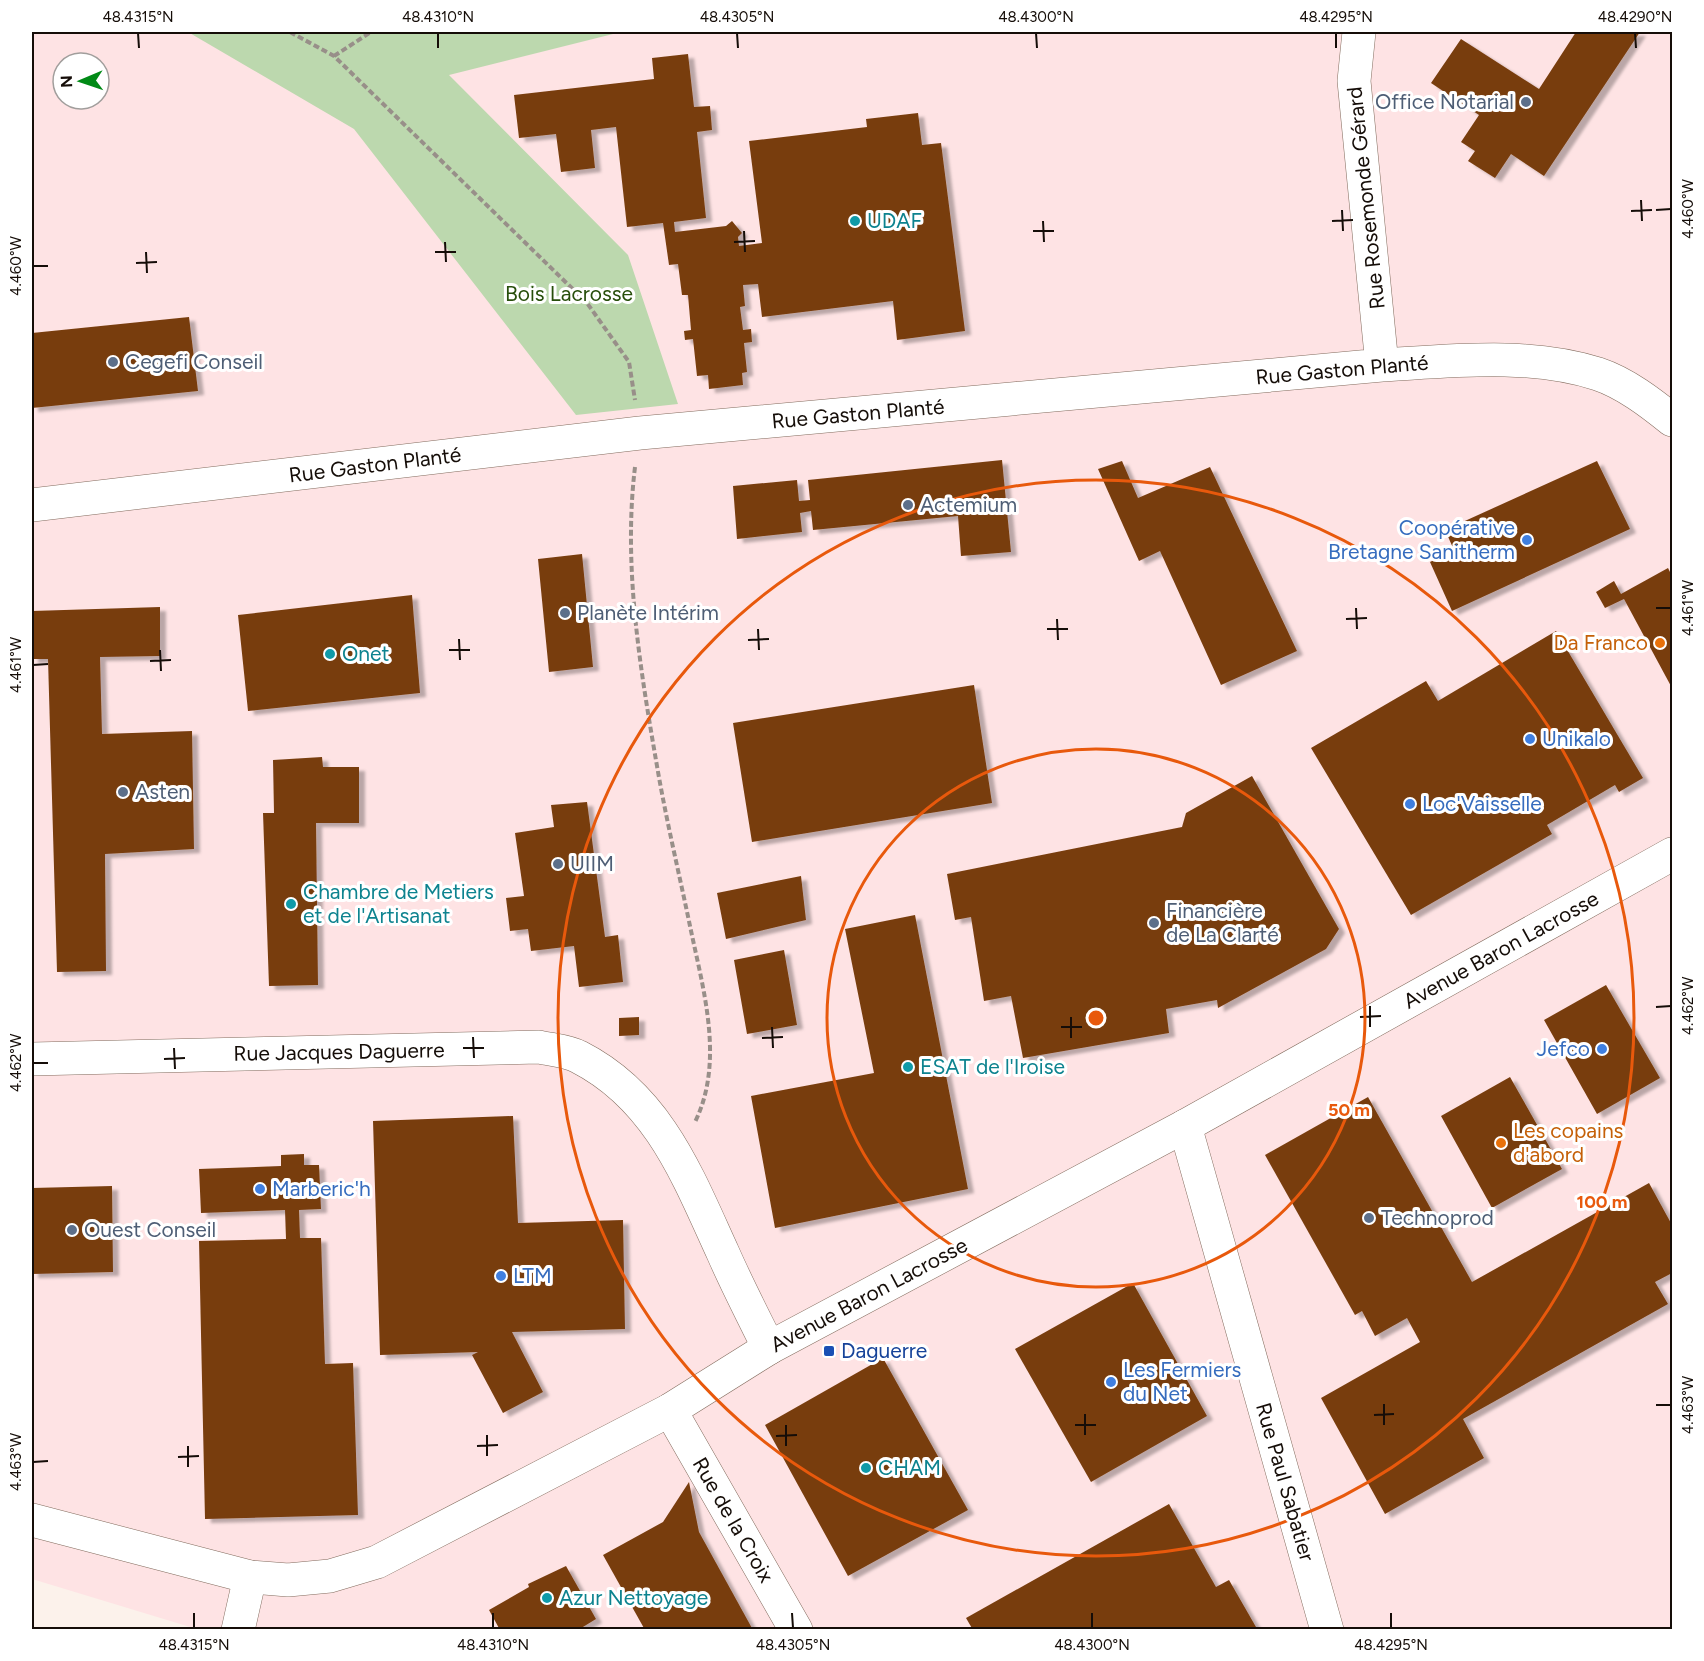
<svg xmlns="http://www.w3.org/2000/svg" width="1704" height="1661" font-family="Figtree,sans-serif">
<defs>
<filter id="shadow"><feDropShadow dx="6" dy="4" stdDeviation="1.5" flood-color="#0004"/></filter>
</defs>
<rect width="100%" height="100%" fill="#fcf2eb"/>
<path fill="#fee3e4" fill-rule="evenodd" d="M 32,32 L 1672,32 L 1672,1629 L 200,1630 L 32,1579 ZM 63,63 L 99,63 L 99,99 L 63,99 Z"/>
<path fill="#bcd8ae" d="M 188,32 L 621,32 L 449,75 L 628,255 L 678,404 L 576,415 L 354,129 Z"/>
<path fill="#783d0e" filter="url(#shadow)" d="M 1576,32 L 1640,32 L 1544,176 L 1511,154 L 1495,178 L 1468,161 L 1475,151 L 1461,142 L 1479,115 L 1431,83 L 1461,39 L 1539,89 Z
M 688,54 L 694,107 L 710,106 L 712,130 L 697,132 L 706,218 L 674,222 L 675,232 L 726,226 L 732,221 L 742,233 L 738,237 L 739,246 L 762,243 L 749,141 L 867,127 L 866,119 L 918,113 L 922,145 L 941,143 L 965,331 L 897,340 L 893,301 L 762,317 L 758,284 L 743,285 L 745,306 L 740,307 L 743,330 L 751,329 L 752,342 L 744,343 L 747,372 L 742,373 L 743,385 L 709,389 L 708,375 L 697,376 L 693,339 L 685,340 L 684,331 L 691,330 L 688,295 L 682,295 L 678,264 L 669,265 L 663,223 L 627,227 L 616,127 L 591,130 L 595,168 L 561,172 L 556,134 L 519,138 L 514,95 L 654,79 L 652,58 Z
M 189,317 L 198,391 L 32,408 L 32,333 Z
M 1002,460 L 1011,552 L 961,556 L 958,516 L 813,530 L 811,511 L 800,513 L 802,532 L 737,539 L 733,486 L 797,480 L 799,501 L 810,500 L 808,480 Z
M 1122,461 L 1138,498 L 1210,467 L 1297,651 L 1221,685 L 1160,551 L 1139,561 L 1098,469 Z
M 1597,461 L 1630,529 L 1452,611 L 1430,562 L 1454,550 L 1445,530 Z
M 582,554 L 593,667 L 549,672 L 538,559 Z
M 1668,568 L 1672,576 L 1672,688 L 1624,599 L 1605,608 L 1596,592 L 1614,581 L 1621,594 Z
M 412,595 L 420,693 L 248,711 L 238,615 Z
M 160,607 L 160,656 L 100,657 L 102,734 L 192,731 L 194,849 L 105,854 L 106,971 L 57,972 L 48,659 L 32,659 L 32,611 Z
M 1556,631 L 1643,778 L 1619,792 L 1615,785 L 1547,825 L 1552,834 L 1411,915 L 1311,748 L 1426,681 L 1438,701 Z
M 974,685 L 992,803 L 752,842 L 733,723 Z
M 322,757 L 323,767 L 359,767 L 359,823 L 316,823 L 318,985 L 269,986 L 263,813 L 274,813 L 273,760 Z
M 1252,776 L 1339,929 L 1326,949 L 1218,1008 L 1217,1000 L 1166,1009 L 1169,1033 L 1023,1058 L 1011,996 L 984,1001 L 971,917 L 955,920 L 947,874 L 1182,827 L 1186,813 Z
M 587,802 L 605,937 L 618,935 L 623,982 L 579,987 L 574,946 L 531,951 L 528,929 L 510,931 L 506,898 L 524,896 L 515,833 L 554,827 L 551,805 Z
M 801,876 L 806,920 L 726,939 L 717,893 Z
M 915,915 L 968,1189 L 775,1228 L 751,1096 L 874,1073 L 845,929 Z
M 784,950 L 797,1025 L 747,1034 L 734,960 Z
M 1606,985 L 1660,1078 L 1597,1114 L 1544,1020 Z
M 639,1017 L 639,1035 L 619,1036 L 619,1018 Z
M 1510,1077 L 1562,1169 L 1492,1208 L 1441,1116 Z
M 1368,1097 L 1472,1282 L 1649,1183 L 1672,1225 L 1672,1273 L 1655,1282 L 1668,1304 L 1463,1419 L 1484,1458 L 1385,1514 L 1321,1398 L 1420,1342 L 1407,1318 L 1375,1336 L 1362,1311 L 1355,1315 L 1265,1155 Z
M 513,1116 L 518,1223 L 623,1220 L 625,1329 L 512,1332 L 543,1392 L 503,1413 L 472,1355 L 478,1352 L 380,1355 L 373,1121 Z
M 304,1154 L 304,1165 L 319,1165 L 321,1209 L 299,1210 L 300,1238 L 321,1238 L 325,1364 L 353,1363 L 358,1515 L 205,1519 L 199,1241 L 286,1239 L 285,1210 L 201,1213 L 199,1169 L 281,1166 L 281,1155 Z
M 112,1186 L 113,1272 L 32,1274 L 32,1188 Z
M 1133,1283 L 1207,1416 L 1091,1482 L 1015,1349 Z
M 883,1358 L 968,1510 L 848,1576 L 765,1425 Z
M 689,1482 L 699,1532 L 753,1630 L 645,1630 L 603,1555 L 663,1522 Z
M 1169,1504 L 1216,1587 L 1229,1580 L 1256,1627 L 1250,1630 L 973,1630 L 966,1618 Z
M 566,1566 L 596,1619 L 578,1630 L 500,1630 L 489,1610 L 529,1587 L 528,1584 Z"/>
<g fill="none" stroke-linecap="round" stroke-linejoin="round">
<defs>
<path id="minor" d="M 1359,32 L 1354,81 L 1382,365
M 32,505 L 640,433 L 1382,365 C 1453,361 1529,352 1598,374 C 1625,383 1651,403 1672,420
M 32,1059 L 539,1047 C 552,1050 568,1051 579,1057 C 659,1098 688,1177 723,1253 C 737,1285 753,1316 769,1348
M 1185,1126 L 1327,1630
M 670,1410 L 796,1630
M 238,1630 L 250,1577"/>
<path id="tertiary" d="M 32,1520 L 250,1577 L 288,1580 L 330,1576 L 377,1562 L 670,1410 L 769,1348 L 1185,1126 L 1672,854"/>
</defs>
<use href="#minor" stroke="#836c5e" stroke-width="34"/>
<use href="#tertiary" stroke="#836c5e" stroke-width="34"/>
<path stroke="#988f89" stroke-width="4" stroke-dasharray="6 3" stroke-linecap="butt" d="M 290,32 L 334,56 L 587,303 L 629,362 L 635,400
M 334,56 L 371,32
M 635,467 C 623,566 640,668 657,766 C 666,819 679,873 690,926 C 703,989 725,1061 695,1122"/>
<use href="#minor" stroke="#fff" stroke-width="33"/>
<use href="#tertiary" stroke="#fff" stroke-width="33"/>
</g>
<path fill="none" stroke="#150d08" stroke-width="2" d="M 138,33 L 139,48M 438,33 L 438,48M 737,33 L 738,48M 1036,33 L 1037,48M 1336,33 L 1336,48M 1635,33 L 1636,48M 1641,200 L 1642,221M 1342,210 L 1343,231M 1656,210 L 1671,209M 1631,211 L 1652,210M 1043,221 L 1044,242M 1332,221 L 1353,220M 744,231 L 745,252M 1033,231 L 1054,231M 445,242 L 446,262M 734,242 L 755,241M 146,252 L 147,273M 435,252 L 456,252M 136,263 L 157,262M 33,266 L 48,266M 1356,608 L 1357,629M 1656,608 L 1671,608M 1057,619 L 1058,640M 1346,619 L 1367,618M 758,629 L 759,650M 1047,629 L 1068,629M 459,639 L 460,660M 748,640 L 769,639M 160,650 L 161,671M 449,650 L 470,650M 150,661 L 171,660M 33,665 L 48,664M 1370,1006 L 1370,1027M 1656,1007 L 1671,1006M 1071,1017 L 1071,1038M 1360,1017 L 1381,1016M 772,1027 L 773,1048M 1061,1027 L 1082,1027M 473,1037 L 474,1058M 762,1038 L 783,1037M 174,1048 L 175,1069M 463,1048 L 484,1048M 164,1059 L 185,1058M 33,1063 L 48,1063M 1384,1404 L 1384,1425M 1656,1405 L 1671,1405M 1085,1414 L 1085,1435M 1374,1415 L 1394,1414M 786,1425 L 786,1446M 1075,1425 L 1096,1425M 487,1435 L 487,1456M 776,1436 L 797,1435M 188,1446 L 188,1467M 477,1446 L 498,1445M 178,1457 L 199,1456M 33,1462 L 48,1461M 194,1613 L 194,1628M 493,1613 L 493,1628M 792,1613 L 793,1628M 1092,1613 L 1092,1628M 1391,1613 L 1391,1628"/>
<g fill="none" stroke="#e8590c" stroke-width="3">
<circle cx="1096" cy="1018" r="269"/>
<circle cx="1096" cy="1018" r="538"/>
</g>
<g fill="#5c6f8a" stroke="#fff" stroke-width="2">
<circle cx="1526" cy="102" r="6"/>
<circle cx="113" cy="362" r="6"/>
<circle cx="908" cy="505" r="6"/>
<circle cx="565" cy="613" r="6"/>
<circle cx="123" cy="792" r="6"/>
<circle cx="558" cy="864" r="6"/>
<circle cx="1154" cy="923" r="6"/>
<circle cx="1369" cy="1218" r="6"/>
<circle cx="72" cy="1230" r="6"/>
</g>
<g fill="#0f9aa8" stroke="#fff" stroke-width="2">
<circle cx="855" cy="221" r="6"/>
<circle cx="330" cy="654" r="6"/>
<circle cx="291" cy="904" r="6"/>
<circle cx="908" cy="1067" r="6"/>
<circle cx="866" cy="1468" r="6"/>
<circle cx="547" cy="1598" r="6"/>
</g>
<g fill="#3f7fe0" stroke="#fff" stroke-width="2">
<circle cx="1527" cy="540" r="6"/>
<circle cx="1530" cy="739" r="6"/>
<circle cx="1410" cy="804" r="6"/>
<circle cx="1602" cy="1049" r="6"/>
<circle cx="260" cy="1189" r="6"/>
<circle cx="501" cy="1276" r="6"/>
<circle cx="1111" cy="1382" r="6"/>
</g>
<g fill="#e8710a" stroke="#fff" stroke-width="2">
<circle cx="1660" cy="643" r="6"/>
<circle cx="1501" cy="1143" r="6"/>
</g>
<rect fill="#1a4fb4" stroke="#fff" stroke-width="2" x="823" y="1345" width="12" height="12" rx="3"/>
<g text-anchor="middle" stroke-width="6" stroke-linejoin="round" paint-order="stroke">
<g font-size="21" fill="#4e5e75" stroke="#fff" text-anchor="start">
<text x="1514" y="109" text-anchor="end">Office Notarial</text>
<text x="125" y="369">Cegefi Conseil</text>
<text x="920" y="512">Actemium</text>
<text x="577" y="620">Planète Intérim</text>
<text x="135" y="799">Asten</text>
<text x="570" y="871">UIIM</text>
<text x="1166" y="918">Financière<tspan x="1166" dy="24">de La Clarté</tspan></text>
<text x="1381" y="1225">Technoprod</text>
<text x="84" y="1237">Ouest Conseil</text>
</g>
<g font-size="21" fill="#150d08" stroke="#fff">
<text transform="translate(1366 198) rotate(-96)" y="7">Rue Rosemonde Gérard</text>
<text transform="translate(1342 370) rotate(-5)" y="7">Rue Gaston Planté</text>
<text transform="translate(858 414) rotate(-5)" y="7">Rue Gaston Planté</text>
<text transform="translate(375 465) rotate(-7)" y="7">Rue Gaston Planté</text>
<text transform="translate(1501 950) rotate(-29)" y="7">Avenue Baron Lacrosse</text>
<text transform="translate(339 1052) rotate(-1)" y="7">Rue Jacques Daguerre</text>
<text transform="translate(869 1295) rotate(-28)" y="7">Avenue Baron Lacrosse</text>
<text transform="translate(1285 1482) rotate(74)" y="7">Rue Paul Sabatier</text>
<text transform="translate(733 1520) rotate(60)" y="7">Rue de la Croix</text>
</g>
<g font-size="21" fill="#0d838f" stroke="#fff" text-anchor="start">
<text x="867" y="228">UDAF</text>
<text x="342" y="661">Onet</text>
<text x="303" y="899">Chambre de Metiers<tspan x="303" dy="24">et de l'Artisanat</tspan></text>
<text x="920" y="1074">ESAT de l'Iroise</text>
<text x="878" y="1475">CHAM</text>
<text x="559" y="1605">Azur Nettoyage</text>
</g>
<g font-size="21" fill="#274e0b" stroke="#fff">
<text x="569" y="301">Bois Lacrosse</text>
</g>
<g font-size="21" fill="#366cbe" stroke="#fff" text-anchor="start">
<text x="1515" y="535" text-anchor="end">Coopérative<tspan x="1515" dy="24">Bretagne Sanitherm</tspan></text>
<text x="1542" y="746">Unikalo</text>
<text x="1422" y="811">Loc'Vaisselle</text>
<text x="1590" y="1056" text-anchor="end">Jefco</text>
<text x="272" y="1196">Marberic'h</text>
<text x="513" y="1283">LTM</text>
<text x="1123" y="1377">Les Fermiers<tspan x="1123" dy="24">du Net</tspan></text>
</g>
<g font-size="21" fill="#c56008" stroke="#fff" text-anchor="end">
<text x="1648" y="650">Da Franco</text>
<text x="1513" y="1138" text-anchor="start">Les copains<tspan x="1513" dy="24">d'abord</tspan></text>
</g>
<g font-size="21" fill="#164399" stroke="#fff" text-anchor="start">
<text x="841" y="1358">Daguerre</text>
</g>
</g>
<circle cx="1096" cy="1018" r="9" fill="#e8590c" stroke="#fff" stroke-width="3"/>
<g font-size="18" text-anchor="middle" font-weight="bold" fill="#e8590c" stroke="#fff" stroke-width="6" stroke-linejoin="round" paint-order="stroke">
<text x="1349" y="1116">50 m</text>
<text x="1602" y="1208">100 m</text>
</g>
<rect width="1704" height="1661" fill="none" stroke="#ffffff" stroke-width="66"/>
<g transform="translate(81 81) rotate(268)"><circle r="28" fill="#ffffff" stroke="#a19e9c" stroke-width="1.5"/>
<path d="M0-4.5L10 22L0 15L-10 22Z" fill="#018a16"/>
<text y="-9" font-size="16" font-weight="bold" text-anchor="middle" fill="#150d08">N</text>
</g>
<rect x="33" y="33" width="1638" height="1595" fill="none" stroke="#150d08" stroke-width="2"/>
<g font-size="15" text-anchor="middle" fill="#150d08">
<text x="138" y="22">48.4315°N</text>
<text x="438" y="22">48.4310°N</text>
<text x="737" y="22">48.4305°N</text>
<text x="1036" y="22">48.4300°N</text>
<text x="1336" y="22">48.4295°N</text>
<text x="1635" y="22">48.4290°N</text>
<text transform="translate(1688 209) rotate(-90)" y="5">4.460°W</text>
<text transform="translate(16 266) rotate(-90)" y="5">4.460°W</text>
<text transform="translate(1688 608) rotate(-90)" y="5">4.461°W</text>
<text transform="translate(16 665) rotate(-90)" y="5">4.461°W</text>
<text transform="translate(1688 1006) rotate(-90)" y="5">4.462°W</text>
<text transform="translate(16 1063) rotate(-90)" y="5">4.462°W</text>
<text transform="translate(1688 1405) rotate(-90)" y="5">4.463°W</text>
<text transform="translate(16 1462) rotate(-90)" y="5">4.463°W</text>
<text x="194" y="1650">48.4315°N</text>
<text x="493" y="1650">48.4310°N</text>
<text x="793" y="1650">48.4305°N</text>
<text x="1092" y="1650">48.4300°N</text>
<text x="1391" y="1650">48.4295°N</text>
</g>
</svg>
